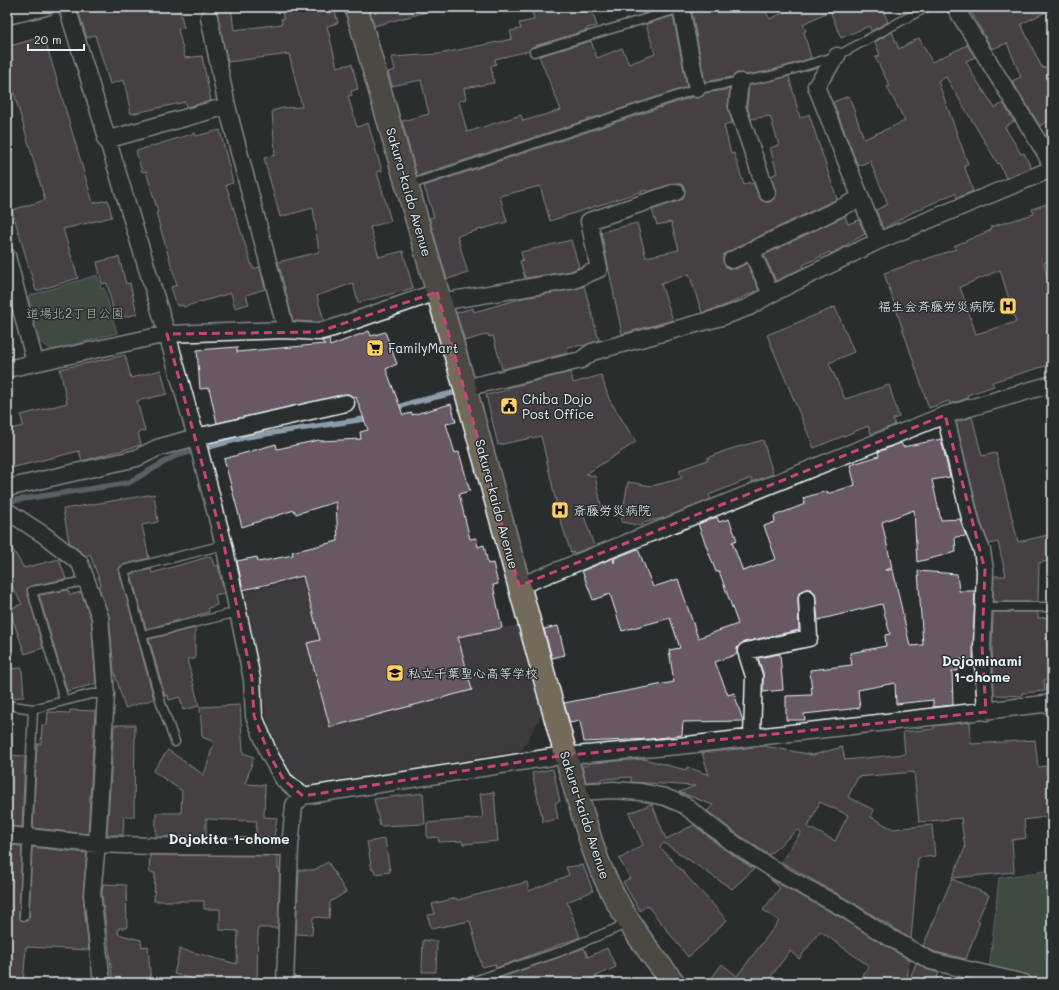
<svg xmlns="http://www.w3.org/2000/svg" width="1059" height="990" font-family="Mali,'Klee One',sans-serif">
<rect width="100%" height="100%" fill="#2a2d2e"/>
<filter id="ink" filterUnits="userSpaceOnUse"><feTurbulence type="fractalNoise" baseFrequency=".025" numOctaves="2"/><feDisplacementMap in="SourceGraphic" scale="8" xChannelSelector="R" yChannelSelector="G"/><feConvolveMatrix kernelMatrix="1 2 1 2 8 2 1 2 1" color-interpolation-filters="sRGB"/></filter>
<g filter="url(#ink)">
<path fill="#3d3a3e" d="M 414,552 L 471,620 L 475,634 L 519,625 L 543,713 L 521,751 L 297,787 L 276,759 L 239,593 Z"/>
<path fill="#5a6e5a" stroke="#a1b0a9" d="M 97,275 L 101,289 L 104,288 L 117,333 L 53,350 L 38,341 L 28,296 Z
M 1052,870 L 1052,983 L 1038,983 L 1014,975 L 989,972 L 999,878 Z"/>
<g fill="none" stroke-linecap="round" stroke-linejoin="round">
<path stroke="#8c9da8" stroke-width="5.5" d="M 394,409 L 410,403 L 453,393
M 10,501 L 128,483 L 175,456 L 246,437 L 371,418"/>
</g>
<path fill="#685863" stroke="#e8f1f8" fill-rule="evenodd" d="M 77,7 L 179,7 L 184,28 L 178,29 L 185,58 L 202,56 L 211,101 L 186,107 L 185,102 L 131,114 L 124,80 L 110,84 L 95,35 L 87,38 Z
M 215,7 L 231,7 L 234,30 L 282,24 L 281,19 L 284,19 L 280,7 L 334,7 L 338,23 L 327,26 L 337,67 L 352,64 L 358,89 L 351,91 L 352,95 L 348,96 L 357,127 L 368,123 L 382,171 L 377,172 L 391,221 L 370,227 L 379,257 L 403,251 L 413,288 L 358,303 L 353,283 L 317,296 L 324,321 L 317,322 L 293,321 L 278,262 L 319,252 L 313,208 L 280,217 L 264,158 L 275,155 L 272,111 L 282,108 L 302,107 L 289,54 L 228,62 Z
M 369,7 L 425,7 L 426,12 L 374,26 Z
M 531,7 L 591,7 L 597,26 L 587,28 L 587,30 L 532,47 L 529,51 L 495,59 L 496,64 L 491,66 L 494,83 L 464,88 L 466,99 L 459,101 L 467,132 L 521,115 L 523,121 L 561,110 L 539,56 L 591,41 L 597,58 L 622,48 L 629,64 L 655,54 L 646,24 L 673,16 L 687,87 L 417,176 L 402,121 L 429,114 L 421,80 L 392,86 L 388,72 L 395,70 L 392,57 L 439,54 L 512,39 L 510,31 L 521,29 L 519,23 L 534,20 Z
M 641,7 L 665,7 L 643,14 Z
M 691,7 L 763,7 L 770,19 L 796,7 L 882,7 L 888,22 L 871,31 L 869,26 L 841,38 L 830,11 L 803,24 L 806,31 L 804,32 L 811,58 L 770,71 L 746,75 L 737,73 L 732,77 L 705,82 Z
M 968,7 L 1052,7 L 1052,9 L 1021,24 L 1042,68 L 1052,64 L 1052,118 L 1040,126 L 1012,81 L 1021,77 L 1007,43 L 992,49 Z
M 892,32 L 899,49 L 919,38 L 932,62 L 967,45 L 975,57 L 966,61 L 973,75 L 995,108 L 1003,103 L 1014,121 L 1005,127 L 1021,154 L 1024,153 L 1031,168 L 1006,178 L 999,163 L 998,164 L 946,77 L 938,81 L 968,164 L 964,165 L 973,191 L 957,198 L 955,193 L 911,213 L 883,229 L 876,210 L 888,204 L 870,161 L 858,166 L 833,102 L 849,96 L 864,139 L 905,121 L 887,87 L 890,86 L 875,57 L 880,55 L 875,42 Z
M 44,36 L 93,203 L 108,200 L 112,217 L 63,229 L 78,278 L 36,291 L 12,210 L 45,200 L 7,69 L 7,47 Z
M 789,76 L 800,118 L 809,114 L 837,199 L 747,242 L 724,254 L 723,260 L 727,268 L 736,269 L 747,263 L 759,290 L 726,305 L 702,313 L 689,274 L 661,284 L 673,320 L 622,334 L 601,232 L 637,223 L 646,257 L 679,250 L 671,222 L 657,225 L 652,210 L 683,199 L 685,189 L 682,185 L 678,183 L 647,192 L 646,190 L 550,221 L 540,186 L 500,196 L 507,222 L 457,236 L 468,273 L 447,279 L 429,218 L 434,217 L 424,186 L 692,97 L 699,98 L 705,93 L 730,89 L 728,106 L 732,123 L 724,125 L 731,154 L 734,153 L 744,185 L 749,182 L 750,184 L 753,183 L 761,200 L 766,202 L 770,202 L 776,194 L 771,176 L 777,173 L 770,148 L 779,145 L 770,116 L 751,119 L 747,106 L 749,85 Z
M 220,130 L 233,183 L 226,185 L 253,269 L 260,267 L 265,289 L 246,295 L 249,304 L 235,308 L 231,293 L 183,307 L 183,305 L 177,306 L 171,287 L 177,285 L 156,213 L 158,212 L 146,171 L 142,172 L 136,151 L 195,133 L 196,136 Z
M 1052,202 L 1052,260 L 1044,263 L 1052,296 L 1052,364 L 992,382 L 994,386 L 967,395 L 968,398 L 950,404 L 949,401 L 929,408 L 884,273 L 956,249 L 954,246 L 991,230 L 990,227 L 1034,214 L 1032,209 ZM 1000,270 L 1016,322 L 976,334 L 960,287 Z
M 845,216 L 848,224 L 859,220 L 865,234 L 831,254 L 830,252 L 803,265 L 804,267 L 776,281 L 764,255 Z
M 571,240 L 579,267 L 571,271 L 525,278 L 520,261 L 523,260 L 521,252 Z
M 119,257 L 126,284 L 130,283 L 137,314 L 115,319 L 107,283 L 102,284 L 97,262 Z
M 584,286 L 599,340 L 586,345 L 567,347 L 568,353 L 502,369 L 493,336 L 489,337 L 488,334 L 465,341 L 456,313 L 473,308 L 474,312 L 523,298 L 576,289 Z
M 835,307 L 854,352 L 829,363 L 845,399 L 889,385 L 899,417 L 893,419 L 895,425 L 871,434 L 868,426 L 814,448 L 767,335 Z
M 369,331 L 371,336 L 385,332 L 397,364 L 386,369 L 403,415 L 412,413 L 412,415 L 451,404 L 456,422 L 446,424 L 455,453 L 459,452 L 470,491 L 459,494 L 470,539 L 476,538 L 478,547 L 484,545 L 488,564 L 493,563 L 498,584 L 493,585 L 502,628 L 458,637 L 472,690 L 330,727 L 307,643 L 320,640 L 303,576 L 243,590 L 237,561 L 257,557 L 258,562 L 293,555 L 292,552 L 338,541 L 336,502 L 296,514 L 294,510 L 242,527 L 224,459 L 276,444 L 277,449 L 319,440 L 320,441 L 361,439 L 360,432 L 368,430 L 356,397 L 354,398 L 348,394 L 217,423 L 209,388 L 200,389 L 197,350 L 237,347 L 237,352 L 325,344 L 321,341 L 329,339 L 330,346 Z
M 125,355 L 131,378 L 161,370 L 167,394 L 137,401 L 145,431 L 138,432 L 141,445 L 82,461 L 79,451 L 7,469 L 7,430 L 23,426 L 21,415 L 67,403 L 60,369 Z
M 571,372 L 573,383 L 601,375 L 609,399 L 636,442 L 586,474 L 595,476 L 602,509 L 583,513 L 594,546 L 575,553 L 574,552 L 571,553 L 560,519 L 541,436 L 498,445 L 486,395 L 507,390 L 507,388 Z
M 972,417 L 982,456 L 996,453 L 1018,542 L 1052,534 L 1052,560 L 1039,563 L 1038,602 L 993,602 L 994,576 L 1006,576 L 998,542 L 989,544 L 981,523 L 956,422 Z
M 941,439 L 950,477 L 932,480 L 941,520 L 960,519 L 966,536 L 955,537 L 956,552 L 917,562 L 914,510 L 882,522 L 892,568 L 885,570 L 893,570 L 910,646 L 923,645 L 918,571 L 957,574 L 959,591 L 975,591 L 973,661 L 958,659 L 958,671 L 952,671 L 953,705 L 933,707 L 933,700 L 896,704 L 895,683 L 858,690 L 860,708 L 804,714 L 805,720 L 786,720 L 786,696 L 812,695 L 810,670 L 852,665 L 850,653 L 886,646 L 885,635 L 890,634 L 882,604 L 818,620 L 815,593 L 811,589 L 806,589 L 799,593 L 798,598 L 799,630 L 744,642 L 737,648 L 737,654 L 715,662 L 728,695 L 734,693 L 743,721 L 683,722 L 682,735 L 651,739 L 584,742 L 580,721 L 570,723 L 564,703 L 674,682 L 669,650 L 680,648 L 670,618 L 622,631 L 610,594 L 593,600 L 582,571 L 613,558 L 614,563 L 615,558 L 638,549 L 653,587 L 678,579 L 698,638 L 738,624 L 719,571 L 716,572 L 698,524 L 717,517 L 719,522 L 729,519 L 737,540 L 732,542 L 743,571 L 776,559 L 764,526 L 775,522 L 774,516 L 805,504 L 803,498 L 827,491 L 827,494 L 855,485 L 850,465 L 879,456 L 878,452 L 901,443 L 903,447 Z
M 763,440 L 773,474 L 752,482 L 751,478 L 709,495 L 711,499 L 667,517 L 643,523 L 642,526 L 621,522 L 628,482 L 652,486 L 682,478 L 679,470 L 708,460 L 707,458 L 727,450 Z
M 154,494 L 158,522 L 142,525 L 149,558 L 123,565 L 119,569 L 154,699 L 125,708 L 114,671 L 109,616 L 99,588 L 99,586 L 101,585 L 90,554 L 86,556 L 69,542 L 63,509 Z
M 7,540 L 24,568 L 59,559 L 66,579 L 31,586 L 27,589 L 43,648 L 25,654 L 9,609 L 22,604 L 7,578 Z
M 211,556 L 214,566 L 218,565 L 224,593 L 215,595 L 217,605 L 208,608 L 209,612 L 146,629 L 131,574 L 151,569 L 152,573 Z
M 68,590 L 70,595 L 81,592 L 91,619 L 96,684 L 67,691 L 39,595 Z
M 993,612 L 1038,612 L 1038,618 L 1052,617 L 1052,638 L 1046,638 L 1049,680 L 1044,680 L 1045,691 L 1022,693 L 1022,696 L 994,695 L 992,646 Z
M 558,626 L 565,655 L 552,658 L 544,629 Z
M 195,628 L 195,659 L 187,659 L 199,706 L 183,710 L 180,697 L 169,700 L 168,695 L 165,696 L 149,639 Z
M 780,654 L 783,690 L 763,692 L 763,673 L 758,658 Z
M 22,668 L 24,697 L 7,698 L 7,669 Z
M 240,705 L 243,753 L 254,757 L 245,784 L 265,785 L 264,817 L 277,818 L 274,837 L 255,837 L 257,821 L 206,819 L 206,837 L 156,837 L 156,813 L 181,813 L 182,791 L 153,771 L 168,750 L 204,775 L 214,742 L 202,737 L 200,707 Z
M 70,710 L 95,711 L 88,834 L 33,828 L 37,744 L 41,744 L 42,725 L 47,725 L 48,712 L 70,713 Z
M 970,722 L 971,744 L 1035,740 L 1038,767 L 1046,766 L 1050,801 L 1052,801 L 1052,816 L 1024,820 L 1026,838 L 1012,840 L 1014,872 L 952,878 L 965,848 L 961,818 L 919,822 L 914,772 L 858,777 L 848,797 L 874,810 L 871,817 L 893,829 L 932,825 L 935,856 L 918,858 L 911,939 L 852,902 L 781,862 L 801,832 L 798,829 L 769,855 L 736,833 L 707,811 L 713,805 L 679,792 L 695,786 L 631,782 L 631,777 L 601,779 L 601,781 L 586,782 L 582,766 L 589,765 L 588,763 L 644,759 L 686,770 L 687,767 L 709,775 L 702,753 L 765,746 L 813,755 L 842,747 L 845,760 L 905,754 L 903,732 L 934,729 L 934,726 ZM 820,802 L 848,815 L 835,841 L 808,827 Z
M 114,725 L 135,725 L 134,817 L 124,816 L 123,835 L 107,835 Z
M 7,755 L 25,756 L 22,827 L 7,826 Z
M 553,769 L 560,801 L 555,803 L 558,819 L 543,822 L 532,773 Z
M 494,792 L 498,841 L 463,844 L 462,841 L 439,842 L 438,837 L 427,838 L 427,823 L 483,818 L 480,794 Z
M 423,793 L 425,824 L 380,826 L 374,799 Z
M 652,804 L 666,839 L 694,825 L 724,849 L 754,869 L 732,889 L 664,843 L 660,847 L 727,920 L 707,939 L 708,940 L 688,957 L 647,905 L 640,911 L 623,882 L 630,878 L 619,859 L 643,845 L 629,813 Z
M 385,839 L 390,872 L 375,874 L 374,869 L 372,870 L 367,842 Z
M 7,845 L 22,846 L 19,916 L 23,921 L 27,921 L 29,916 L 32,847 L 87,853 L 83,895 L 89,950 L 26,947 L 23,983 L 7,983 Z
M 150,855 L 278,856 L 278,869 L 280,869 L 278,928 L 258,928 L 257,983 L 208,983 L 174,974 L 180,949 L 237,964 L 238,931 L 220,930 L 220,909 L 204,909 L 204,901 L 154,901 L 155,873 L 149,872 Z
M 328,862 L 346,892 L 330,902 L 329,918 L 313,917 L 312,935 L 296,934 L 299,870 L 314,870 Z
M 583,865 L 593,891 L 567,902 L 580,937 L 496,968 L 495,964 L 482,967 L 470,921 L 431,929 L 428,915 L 435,914 L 432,904 L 456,898 L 457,900 L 527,882 L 529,891 L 569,875 L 566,867 Z
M 770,879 L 842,918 L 909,960 L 907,983 L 873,983 L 862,976 L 869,966 L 820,931 L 799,959 L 790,951 L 766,983 L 708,983 L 722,964 L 737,976 L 779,921 L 763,910 L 780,888 Z
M 952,879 L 989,895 L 977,921 L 980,921 L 966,959 L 935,952 L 923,946 Z
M 103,884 L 126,885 L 127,928 L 119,928 L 118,934 L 141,940 L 142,947 L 148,946 L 151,983 L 113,983 L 102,894 Z
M 423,940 L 437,941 L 436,972 L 422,972 Z
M 584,948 L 588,957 L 607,948 L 616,967 L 581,983 L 499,983 L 498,978 Z
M 916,963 L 926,969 L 939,973 L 934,983 L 908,983 Z"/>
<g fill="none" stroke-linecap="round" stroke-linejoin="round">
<defs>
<path id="lane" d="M 534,52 L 681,8
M 409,185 L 697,89 L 771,76 L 837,56 L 927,7
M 983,607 L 1052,607
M 143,635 L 238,612
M 64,700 L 32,591 L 86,581
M 7,705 L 33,709 L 91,694 L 106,694
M 175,742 L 161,703 L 124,570 L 224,545
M 24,916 L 33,709
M 468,983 L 559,952 L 629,923"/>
<path id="street" d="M 67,7 L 167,334 L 196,437 L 224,545 L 252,679 L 254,716 L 269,754 L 284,780 L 303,796
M 681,7 L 697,89
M 955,7 L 1046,154 L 1052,169
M 7,16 L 46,7
M 209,17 L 227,106 L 286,330
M 837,56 L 816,86 L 878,241
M 740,82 L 737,107 L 767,193
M 106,140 L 227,106
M 751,250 L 771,294
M 7,256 L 35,362
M 732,260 L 861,198
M 440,302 L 574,280 L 599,269 L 589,221 L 676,192
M 7,369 L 167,334 L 286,330 L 318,332 L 333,328 L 437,292
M 465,388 L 581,360 L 592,352 L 722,317 L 749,307 L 771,294 L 878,241 L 1052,169
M 945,415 L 972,526 L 982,551 L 985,570 L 982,646 L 986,712
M 7,488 L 137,458 L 157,448 L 196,437 L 346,403
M 7,511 L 44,535 L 80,563 L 100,617 L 106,694 L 97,844 L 92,894 L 102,983
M 519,586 L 945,415 L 1052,384
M 752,736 L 754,676 L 746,651 L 809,638 L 807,598
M 576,792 L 614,790 L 641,792 L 665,797 L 684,805 L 730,841 L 757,859 L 788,878 L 847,910 L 880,932 L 931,961 L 1024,983
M 7,835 L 97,844 L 152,846 L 290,847 L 294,805 L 303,796 L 552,757 L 678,746 L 1052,703
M 285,983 L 290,847"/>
<path id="highway" d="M 356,7 L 465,388 L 576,792 C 586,823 593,855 608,884 C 625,920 649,952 674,983"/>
</defs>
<use href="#lane" stroke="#e8f1f8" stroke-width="11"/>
<use href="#street" stroke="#e8f1f8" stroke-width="19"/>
<use href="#highway" stroke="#e8f1f8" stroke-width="25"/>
<use href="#lane" stroke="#2a2d2e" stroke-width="8"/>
<use href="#street" stroke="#2a2d2e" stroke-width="16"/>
<use href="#highway" stroke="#736b5a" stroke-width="22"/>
</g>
</g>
<path d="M0 0H1059V990H0ZM 437,292 L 519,586 L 945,415 L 985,570 L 982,646 L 986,712 L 552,757 L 303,796 L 284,780 L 269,754 L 254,716 L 252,679 L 224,545 L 167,334 L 318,332 Z" fill="#2a2d2e" fill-opacity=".55" fill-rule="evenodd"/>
<path fill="none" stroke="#ca437a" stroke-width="3" stroke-dasharray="8 5" stroke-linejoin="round" d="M 437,292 L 519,586 L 945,415 L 985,570 L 982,646 L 986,712 L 552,757 L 303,796 L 284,780 L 269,754 L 254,716 L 252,679 L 224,545 L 167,334 L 318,332 Z"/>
<defs>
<symbol id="hospital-square" viewBox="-11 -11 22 22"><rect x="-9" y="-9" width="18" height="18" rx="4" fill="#ffd166" stroke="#2a2d2e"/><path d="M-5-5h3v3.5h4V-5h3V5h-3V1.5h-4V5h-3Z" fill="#111"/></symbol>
<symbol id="supermarket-square" viewBox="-11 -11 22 22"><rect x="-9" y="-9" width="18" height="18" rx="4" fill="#ffd166" stroke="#2a2d2e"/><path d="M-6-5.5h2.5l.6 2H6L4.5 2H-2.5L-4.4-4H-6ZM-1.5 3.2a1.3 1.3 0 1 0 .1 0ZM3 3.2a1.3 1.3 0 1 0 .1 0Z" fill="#111"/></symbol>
<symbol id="civic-square" viewBox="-11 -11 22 22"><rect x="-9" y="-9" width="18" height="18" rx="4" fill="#ffd166" stroke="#2a2d2e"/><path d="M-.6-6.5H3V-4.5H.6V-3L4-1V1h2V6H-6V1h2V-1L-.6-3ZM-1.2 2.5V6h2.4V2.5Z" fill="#111"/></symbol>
<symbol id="school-square" viewBox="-11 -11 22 22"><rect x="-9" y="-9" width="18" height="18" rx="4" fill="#ffd166" stroke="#2a2d2e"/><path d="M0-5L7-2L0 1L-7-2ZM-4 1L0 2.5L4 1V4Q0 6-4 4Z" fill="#111"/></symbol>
</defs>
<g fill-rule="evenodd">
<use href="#hospital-square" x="998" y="296" width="20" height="20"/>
<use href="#supermarket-square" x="365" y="338" width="20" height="20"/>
<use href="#civic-square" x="499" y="396" width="20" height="20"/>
<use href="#hospital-square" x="550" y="500" width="20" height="20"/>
<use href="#school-square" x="385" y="663" width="20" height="20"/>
</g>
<g text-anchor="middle" stroke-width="3" stroke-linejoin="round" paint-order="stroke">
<g font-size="13" fill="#e8f1f8" stroke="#2a2d2e">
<text transform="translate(409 192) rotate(74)" y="5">Sakura-kaido Avenue</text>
<text transform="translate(497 504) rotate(75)" y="5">Sakura-kaido Avenue</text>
<text transform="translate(585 815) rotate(72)" y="5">Sakura-kaido Avenue</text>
</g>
<g font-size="13" fill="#e8f1f8" stroke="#2a2d2e" text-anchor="start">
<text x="995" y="311" text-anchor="end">福生会斉藤労災病院</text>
<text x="388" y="353">FamilyMart</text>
<text x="522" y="404">Chiba Dojo<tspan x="522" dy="15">Post Office</tspan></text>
<text x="573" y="515">斎藤労災病院</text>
<text x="408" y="678">私立千葉聖心高等学校</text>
</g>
<g font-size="13" fill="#a8b6b1" stroke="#2a2d2e">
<text x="75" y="318">道場北2丁目公園</text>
</g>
<g font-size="14" font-weight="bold" fill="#e8f1f8" stroke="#2a2d2e">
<text x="982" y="666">Dojominami<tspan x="982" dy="16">1-chome</tspan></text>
<text x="229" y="844">Dojokita 1-chome</text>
</g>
</g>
<rect width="1059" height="990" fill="none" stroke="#2a2d2e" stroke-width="24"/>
<rect x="12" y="12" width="1035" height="966" fill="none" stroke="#e8f1f8" stroke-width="1.5" filter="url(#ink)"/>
<path d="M28 44v6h56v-6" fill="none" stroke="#e8f1f8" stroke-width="2"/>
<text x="34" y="44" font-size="12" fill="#e8f1f8" stroke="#2a2d2e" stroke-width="3" paint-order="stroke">20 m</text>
</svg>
